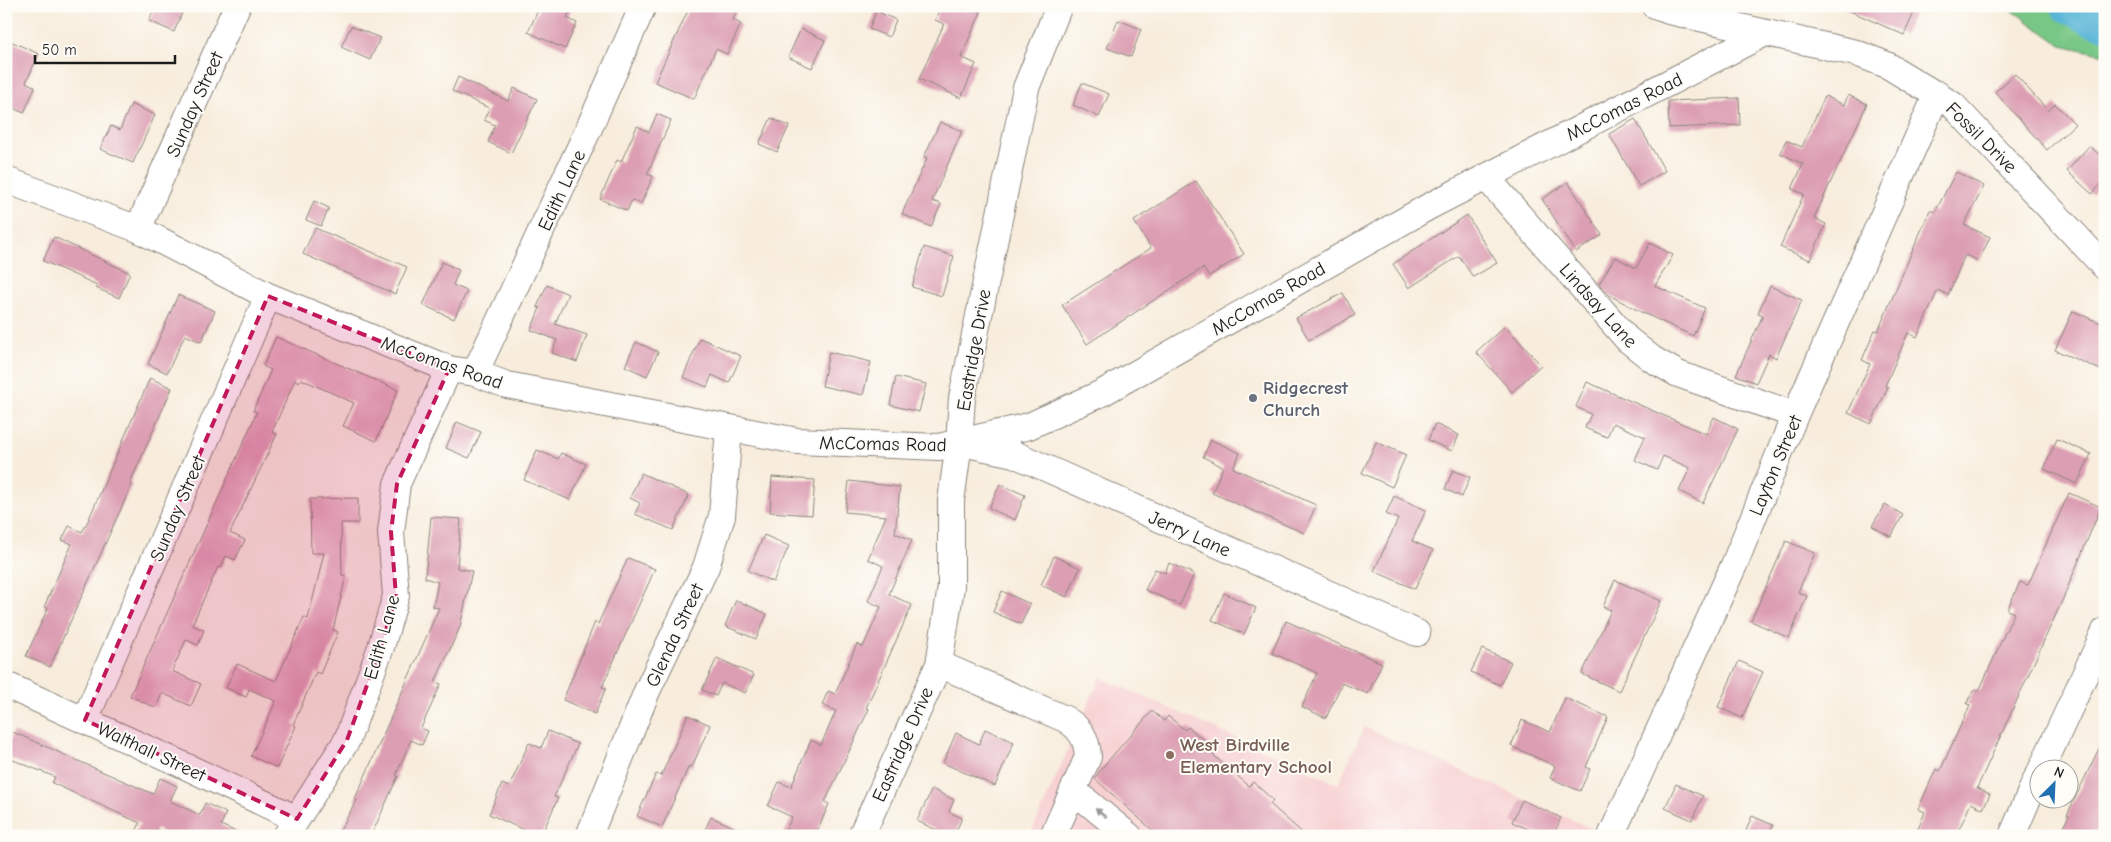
<svg xmlns="http://www.w3.org/2000/svg" width="2111" height="842" font-family="'Comic Neue',sans-serif">
<rect width="100%" height="100%" fill="#fdfcf7"/>
<filter id="ink" filterUnits="userSpaceOnUse"><feTurbulence type="fractalNoise" baseFrequency=".02" numOctaves="2"/><feDisplacementMap in="SourceGraphic" scale="10" xChannelSelector="R" yChannelSelector="G"/><feConvolveMatrix kernelMatrix="1 2 1 2 8 2 1 2 1" color-interpolation-filters="sRGB"/></filter>
<filter id="wash" filterUnits="userSpaceOnUse"><feTurbulence type="fractalNoise" baseFrequency=".0096" numOctaves="4" result="noise"/><feDisplacementMap in="SourceGraphic" scale="20" xChannelSelector="R" yChannelSelector="G"/><feGaussianBlur stdDeviation="1.12" result="paint"/><feColorMatrix in="noise" values="0 0 0 0 0 0 0 0 0 0 0 0 0 0 0 0 0 1.4 0 .05"/><feComposite in="paint" operator="in"/></filter>
<g filter="url(#wash)">
<rect width="100%" height="100%" fill="#f8eddd"/>
<path fill="#f7cfd1" d="M 1100,677 L 1338,784 L 1364,727 L 1592,829 L 1589,836 L 1030,836 Z"/>
<path fill="#79c786" stroke="#4a7251" d="M 2006,6 L 2105,6 L 2105,55 L 2061,45 Z"/>
<g fill="none" stroke-linecap="round" stroke-linejoin="round">
<path stroke="#59b5d7" stroke-width="34" d="M 2068,6 L 2092,19 L 2105,23"/>
</g>
<g id="blocks">
<path fill="#dc9eb2" d="M 155,6 L 185,6 L 174,32 L 149,21 Z
M 540,6 L 572,6 L 567,18 L 577,23 L 565,49 L 528,32 Z
M 690,6 L 704,11 L 706,6 L 739,6 L 733,20 L 741,24 L 727,54 L 716,49 L 694,99 L 655,82 Z
M 941,6 L 967,6 L 981,12 L 961,57 L 976,64 L 961,98 L 919,79 L 944,24 L 935,20 Z
M 1839,6 L 1917,6 L 1904,35 Z
M 876,11 L 896,20 L 889,37 L 869,29 Z
M 1118,20 L 1141,29 L 1131,57 L 1107,48 Z
M 351,26 L 380,38 L 370,60 L 341,47 Z
M 801,29 L 825,40 L 812,68 L 788,57 Z
M 6,39 L 39,54 L 26,82 L 35,87 L 24,113 L 6,105 Z
M 2015,74 L 2048,111 L 2055,104 L 2075,124 L 2047,150 L 1995,92 Z
M 458,77 L 508,101 L 514,88 L 537,99 L 511,153 L 488,142 L 495,125 L 484,120 L 489,108 L 452,91 Z
M 1082,83 L 1109,94 L 1099,117 L 1073,105 Z
M 1848,95 L 1867,104 L 1814,218 L 1826,224 L 1810,260 L 1780,247 L 1804,194 L 1792,189 L 1803,164 L 1780,153 L 1786,140 L 1802,147 L 1825,96 L 1844,105 Z
M 1739,98 L 1740,125 L 1669,128 L 1668,101 Z
M 131,104 L 155,115 L 133,163 L 100,149 L 111,126 L 120,130 Z
M 657,114 L 671,120 L 647,174 L 653,176 L 641,204 L 632,200 L 627,211 L 600,199 L 617,160 L 621,162 L 637,126 L 649,132 Z
M 771,118 L 789,126 L 777,152 L 759,144 Z
M 1635,119 L 1665,171 L 1639,186 L 1609,134 Z
M 940,122 L 962,131 L 932,201 L 941,204 L 931,227 L 902,214 L 927,158 L 924,157 Z
M 2089,146 L 2105,159 L 2105,180 L 2092,194 L 2067,171 Z
M 1956,172 L 1984,186 L 1964,225 L 1990,237 L 1979,261 L 1965,255 L 1948,295 L 1938,290 L 1917,337 L 1908,333 L 1885,386 L 1888,387 L 1871,424 L 1848,413 L 1870,364 L 1862,360 L 1875,330 L 1878,331 L 1930,210 L 1935,212 Z
M 1196,181 L 1244,254 L 1209,276 L 1203,268 L 1087,344 L 1062,305 L 1151,248 L 1134,221 Z
M 1568,182 L 1602,235 L 1576,252 L 1542,199 Z
M 314,201 L 329,208 L 321,226 L 306,220 Z
M 1467,215 L 1497,263 L 1473,277 L 1459,256 L 1409,288 L 1393,264 Z
M 315,228 L 407,267 L 395,294 L 303,254 Z
M 54,237 L 130,273 L 119,298 L 96,288 L 97,285 L 43,261 Z
M 1650,243 L 1673,255 L 1655,286 L 1705,308 L 1693,336 L 1641,312 L 1609,295 L 1599,284 L 1615,257 L 1636,268 Z
M 924,247 L 954,256 L 942,296 L 912,287 Z
M 442,262 L 459,270 L 453,285 L 467,291 L 454,319 L 423,305 Z
M 547,285 L 568,294 L 555,324 L 587,335 L 577,362 L 552,353 L 557,340 L 531,330 L 540,308 L 537,307 Z
M 1770,286 L 1802,300 L 1776,358 L 1769,354 L 1756,383 L 1736,375 L 1763,315 L 1758,313 Z
M 1343,293 L 1355,315 L 1309,340 L 1296,318 Z
M 178,295 L 215,311 L 201,342 L 185,335 L 167,373 L 148,364 Z
M 2073,311 L 2105,325 L 2105,372 L 2055,350 Z
M 1505,326 L 1541,365 L 1512,392 L 1476,352 Z
M 276,337 L 398,390 L 376,441 L 343,426 L 354,403 L 301,379 L 299,382 L 295,380 L 272,432 L 277,434 L 230,533 L 245,540 L 235,560 L 226,556 L 221,568 L 218,567 L 192,625 L 204,630 L 198,645 L 186,640 L 172,671 L 201,684 L 191,706 L 162,693 L 156,708 L 130,696 L 257,412 L 253,411 L 271,370 L 263,366 Z
M 700,338 L 741,356 L 729,383 L 712,375 L 707,387 L 683,377 Z
M 636,342 L 658,352 L 647,376 L 625,366 Z
M 829,352 L 871,362 L 863,395 L 822,386 Z
M 896,377 L 926,384 L 919,412 L 890,405 Z
M 150,378 L 172,388 L 130,483 L 132,484 L 50,667 L 26,656 L 48,608 L 44,607 L 72,544 L 62,540 L 69,526 L 82,532 L 88,521 Z
M 1587,382 L 1706,434 L 1714,417 L 1738,429 L 1703,503 L 1679,491 L 1690,468 L 1663,456 L 1657,470 L 1635,460 L 1645,437 L 1613,423 L 1607,437 L 1585,428 L 1591,414 L 1576,407 Z
M 457,422 L 481,432 L 469,458 L 446,448 Z
M 1435,424 L 1459,435 L 1452,451 L 1428,440 Z
M 2057,439 L 2091,454 L 2077,484 L 2044,469 Z
M 1211,440 L 1240,453 L 1233,468 L 1316,505 L 1304,533 L 1212,493 L 1223,467 L 1203,457 Z
M 1376,442 L 1406,455 L 1392,487 L 1362,473 Z
M 537,450 L 558,459 L 561,453 L 586,464 L 570,500 L 524,480 Z
M 1453,470 L 1470,477 L 1462,497 L 1445,489 Z
M 641,473 L 689,495 L 673,530 L 635,514 L 640,503 L 630,498 Z
M 772,477 L 815,480 L 812,515 L 770,512 Z
M 849,481 L 900,487 L 895,533 L 912,540 L 889,594 L 912,605 L 866,708 L 869,709 L 825,802 L 829,804 L 815,836 L 783,836 L 792,817 L 768,806 L 779,782 L 791,787 L 811,740 L 821,745 L 836,711 L 822,705 L 828,691 L 835,694 L 857,644 L 863,647 L 881,607 L 868,601 L 883,566 L 868,559 L 886,516 L 845,512 Z
M 1000,484 L 1025,495 L 1015,520 L 989,508 Z
M 2069,493 L 2101,507 L 2062,601 L 1977,788 L 1990,794 L 1983,809 L 1971,803 L 1956,836 L 1915,836 L 1925,812 L 1918,809 L 1936,769 L 1940,771 L 1970,705 L 1967,704 L 1974,689 L 1979,691 L 2014,613 L 2007,610 L 2020,582 L 2028,585 Z
M 1394,496 L 1426,510 L 1412,541 L 1433,550 L 1415,589 L 1374,571 L 1398,519 L 1386,514 Z
M 358,498 L 358,523 L 341,523 L 342,575 L 346,576 L 333,630 L 338,632 L 320,674 L 316,672 L 293,725 L 296,726 L 277,768 L 251,756 L 276,701 L 249,689 L 246,697 L 226,688 L 237,664 L 276,681 L 304,617 L 308,619 L 324,553 L 311,553 L 310,499 Z
M 1885,504 L 1903,515 L 1891,537 L 1872,526 Z
M 431,517 L 461,519 L 457,568 L 472,571 L 460,627 L 435,682 L 441,684 L 421,728 L 428,731 L 422,745 L 411,740 L 396,775 L 398,776 L 371,836 L 337,836 L 357,800 L 355,799 L 439,608 L 433,607 L 438,582 L 425,578 Z
M 764,535 L 789,546 L 773,582 L 748,571 Z
M 1786,541 L 1815,553 L 1798,592 L 1807,596 L 1789,638 L 1751,621 Z
M 1054,556 L 1080,568 L 1067,597 L 1041,585 Z
M 628,558 L 655,569 L 602,687 L 606,688 L 595,714 L 563,700 L 595,622 L 598,624 Z
M 1169,563 L 1194,574 L 1180,605 L 1145,590 L 1155,569 L 1165,573 Z
M 1615,580 L 1661,601 L 1619,691 L 1582,674 L 1611,610 L 1603,607 Z
M 1002,591 L 1030,604 L 1021,624 L 993,612 Z
M 1224,593 L 1256,608 L 1244,634 L 1212,620 Z
M 736,600 L 767,614 L 756,639 L 725,626 Z
M 1286,621 L 1382,663 L 1368,694 L 1342,683 L 1326,718 L 1302,707 L 1317,673 L 1272,653 Z
M 1482,649 L 1511,662 L 1500,685 L 1471,672 Z
M 717,658 L 754,675 L 745,693 L 722,683 L 716,696 L 702,690 Z
M 1739,661 L 1763,672 L 1742,718 L 1718,707 Z
M 1565,698 L 1608,717 L 1586,767 L 1590,769 L 1580,791 L 1550,778 L 1555,766 L 1511,746 L 1522,720 L 1550,732 Z
M 1152,711 L 1164,721 L 1168,716 L 1185,730 L 1188,727 L 1208,743 L 1204,747 L 1249,786 L 1253,782 L 1273,800 L 1270,804 L 1306,836 L 1159,836 L 1095,779 L 1100,770 Z
M 688,715 L 710,725 L 692,767 L 689,766 L 662,827 L 637,816 L 656,774 L 661,776 Z
M 985,729 L 1014,742 L 995,786 L 943,763 L 956,733 L 979,744 Z
M 548,731 L 578,744 L 554,797 L 558,798 L 541,836 L 537,836 L 489,814 L 502,784 L 509,787 L 529,743 L 541,748 Z
M 13,732 L 153,794 L 160,778 L 177,786 L 170,801 L 200,815 L 205,803 L 226,813 L 221,825 L 245,836 L 170,836 L 156,829 L 153,836 L 134,836 L 140,823 L 52,783 L 55,777 L 6,757 L 6,748 Z
M 2105,736 L 2105,836 L 2060,836 L 2069,815 L 2067,815 Z
M 1676,784 L 1703,796 L 1692,820 L 1665,808 Z
M 932,789 L 954,800 L 949,812 L 962,818 L 954,836 L 949,836 L 917,821 Z
M 1522,800 L 1561,818 L 1553,836 L 1544,836 L 1512,822 Z
M 1752,816 L 1773,825 L 1768,836 L 1744,836 Z
M 711,817 L 754,836 L 702,836 Z"/>
</g>
</g>
<g filter="url(#ink)">
<use href="#blocks" fill-opacity="0" stroke="#8a847c" stroke-width="1"/>
<g fill="none" stroke-linecap="round" stroke-linejoin="round">
<defs>
<path id="minor" d="M 1655,6 L 1669,11 L 1856,53 L 1887,65 L 1953,105 L 2105,267
M 1486,177 L 1627,339 L 1652,359 L 1678,374 L 1795,415
M 6,180 L 138,229 L 268,296 L 449,369 L 475,373 L 507,385 L 797,441 L 939,447 L 1029,426 L 1102,393 L 1428,207 L 1765,33
M 138,229 L 237,6
M 475,373 L 589,128 L 643,6
M 967,444 L 1014,454 L 1417,633
M 939,664 L 1065,719 C 1080,728 1087,738 1088,757 L 1053,836
M 6,685 L 181,764 L 297,819
M 85,720 L 268,296
M 2041,770 L 2105,631
M 1073,790 L 1129,836
M 286,836 L 347,740 L 381,647 L 396,596 L 391,532 L 397,484 L 449,369
M 589,836 L 647,691 L 706,567 L 722,516 L 729,428
M 861,836 L 939,664 L 951,587 L 951,501 L 959,443 L 962,398 L 1026,88 L 1059,6
M 1611,836 L 1734,565 L 1795,415 L 1937,94
M 2012,836 L 2038,775"/>
</defs>
<use href="#minor" stroke="#8a847c" stroke-width="28"/>
<use href="#minor" stroke="#fff" stroke-width="26"/>
</g>
<defs><path id="oneway-solid" d="M-6-.8H1V-3.2L6.5 0L1 3.2V.8H-6Z" transform="scale(1.25)"/></defs>
<use fill="#999" href="#oneway-solid" transform="translate(1101 813) rotate(-141)"/>
</g>
<path fill="#c2185b" fill-opacity="0.2" stroke="#c2185b" stroke-width="4" stroke-dasharray="10 6" stroke-linejoin="round" d="M 268,296 L 449,369 L 397,484 L 391,532 L 396,596 L 381,647 L 347,740 L 297,819 L 85,720 Z"/>
<circle fill="#6b7280" stroke="#fdfcf7" stroke-width="2" cx="1253" cy="398" r="5"/>
<circle fill="#8d6e63" stroke="#fdfcf7" stroke-width="2" cx="1170" cy="755" r="5"/>
<g text-anchor="middle" stroke-width="4" stroke-linejoin="round" paint-order="stroke">
<g font-size="19" fill="#1c1c1c" stroke="#fdfcf7">
<text transform="translate(194 104) rotate(-66)" y="7">Sunday Street</text>
<text transform="translate(1624 106) rotate(-27)" y="7">McComas Road</text>
<text transform="translate(1982 137) rotate(45)" y="7">Fossil Drive</text>
<text transform="translate(561 190) rotate(-65)" y="7">Edith Lane</text>
<text transform="translate(1268 298) rotate(-30)" y="7">McComas Road</text>
<text transform="translate(1599 305) rotate(48)" y="7">Lindsay Lane</text>
<text transform="translate(973 350) rotate(-80)" y="7">Eastridge Drive</text>
<text transform="translate(442 362) rotate(19)" y="7">McComas Road</text>
<text transform="translate(883 443) rotate(1)" y="7">McComas Road</text>
<text transform="translate(1775 465) rotate(-67)" y="7">Layton Street</text>
<text transform="translate(177 508) rotate(-67)" y="7">Sunday Street</text>
<text transform="translate(1190 533) rotate(24)" y="7">Jerry Lane</text>
<text transform="translate(674 635) rotate(-65)" y="7">Glenda Street</text>
<text transform="translate(381 637) rotate(-74)" y="7">Edith Lane</text>
<text transform="translate(902 744) rotate(-66)" y="7">Eastridge Drive</text>
<text transform="translate(152 751) rotate(25)" y="7">Walthall Street</text>
</g>
<g font-size="19" font-weight="bold" fill="#5b616d" stroke="#fdfcf7" text-anchor="start">
<text x="1263" y="394">Ridgecrest<tspan x="1263" dy="22">Church</tspan></text>
</g>
<g font-size="19" font-weight="bold" fill="#785e54" stroke="#fdfcf7" text-anchor="start">
<text x="1180" y="751">West Birdville<tspan x="1180" dy="22">Elementary School</tspan></text>
</g>
</g>
<rect width="2111" height="842" fill="none" stroke="#fdfcf7" stroke-width="25"/>
<g transform="translate(2054 784) rotate(24)"><circle r="24" fill="#fdfcf7" stroke="#a3a29f"/>
<path d="M0-4L9 19L0 12L-9 19Z" fill="#1f6fb2"/>
<text y="-8" font-size="14" font-weight="bold" text-anchor="middle" fill="#1c1c1c">N</text>
</g>
<path d="M35 55v8h140v-8" fill="none" stroke="#1c1c1c" stroke-width="2.5"/>
<text x="42" y="55" font-size="15" fill="#1c1c1c" stroke="#fdfcf7" stroke-width="4" paint-order="stroke">50 m</text>
</svg>
